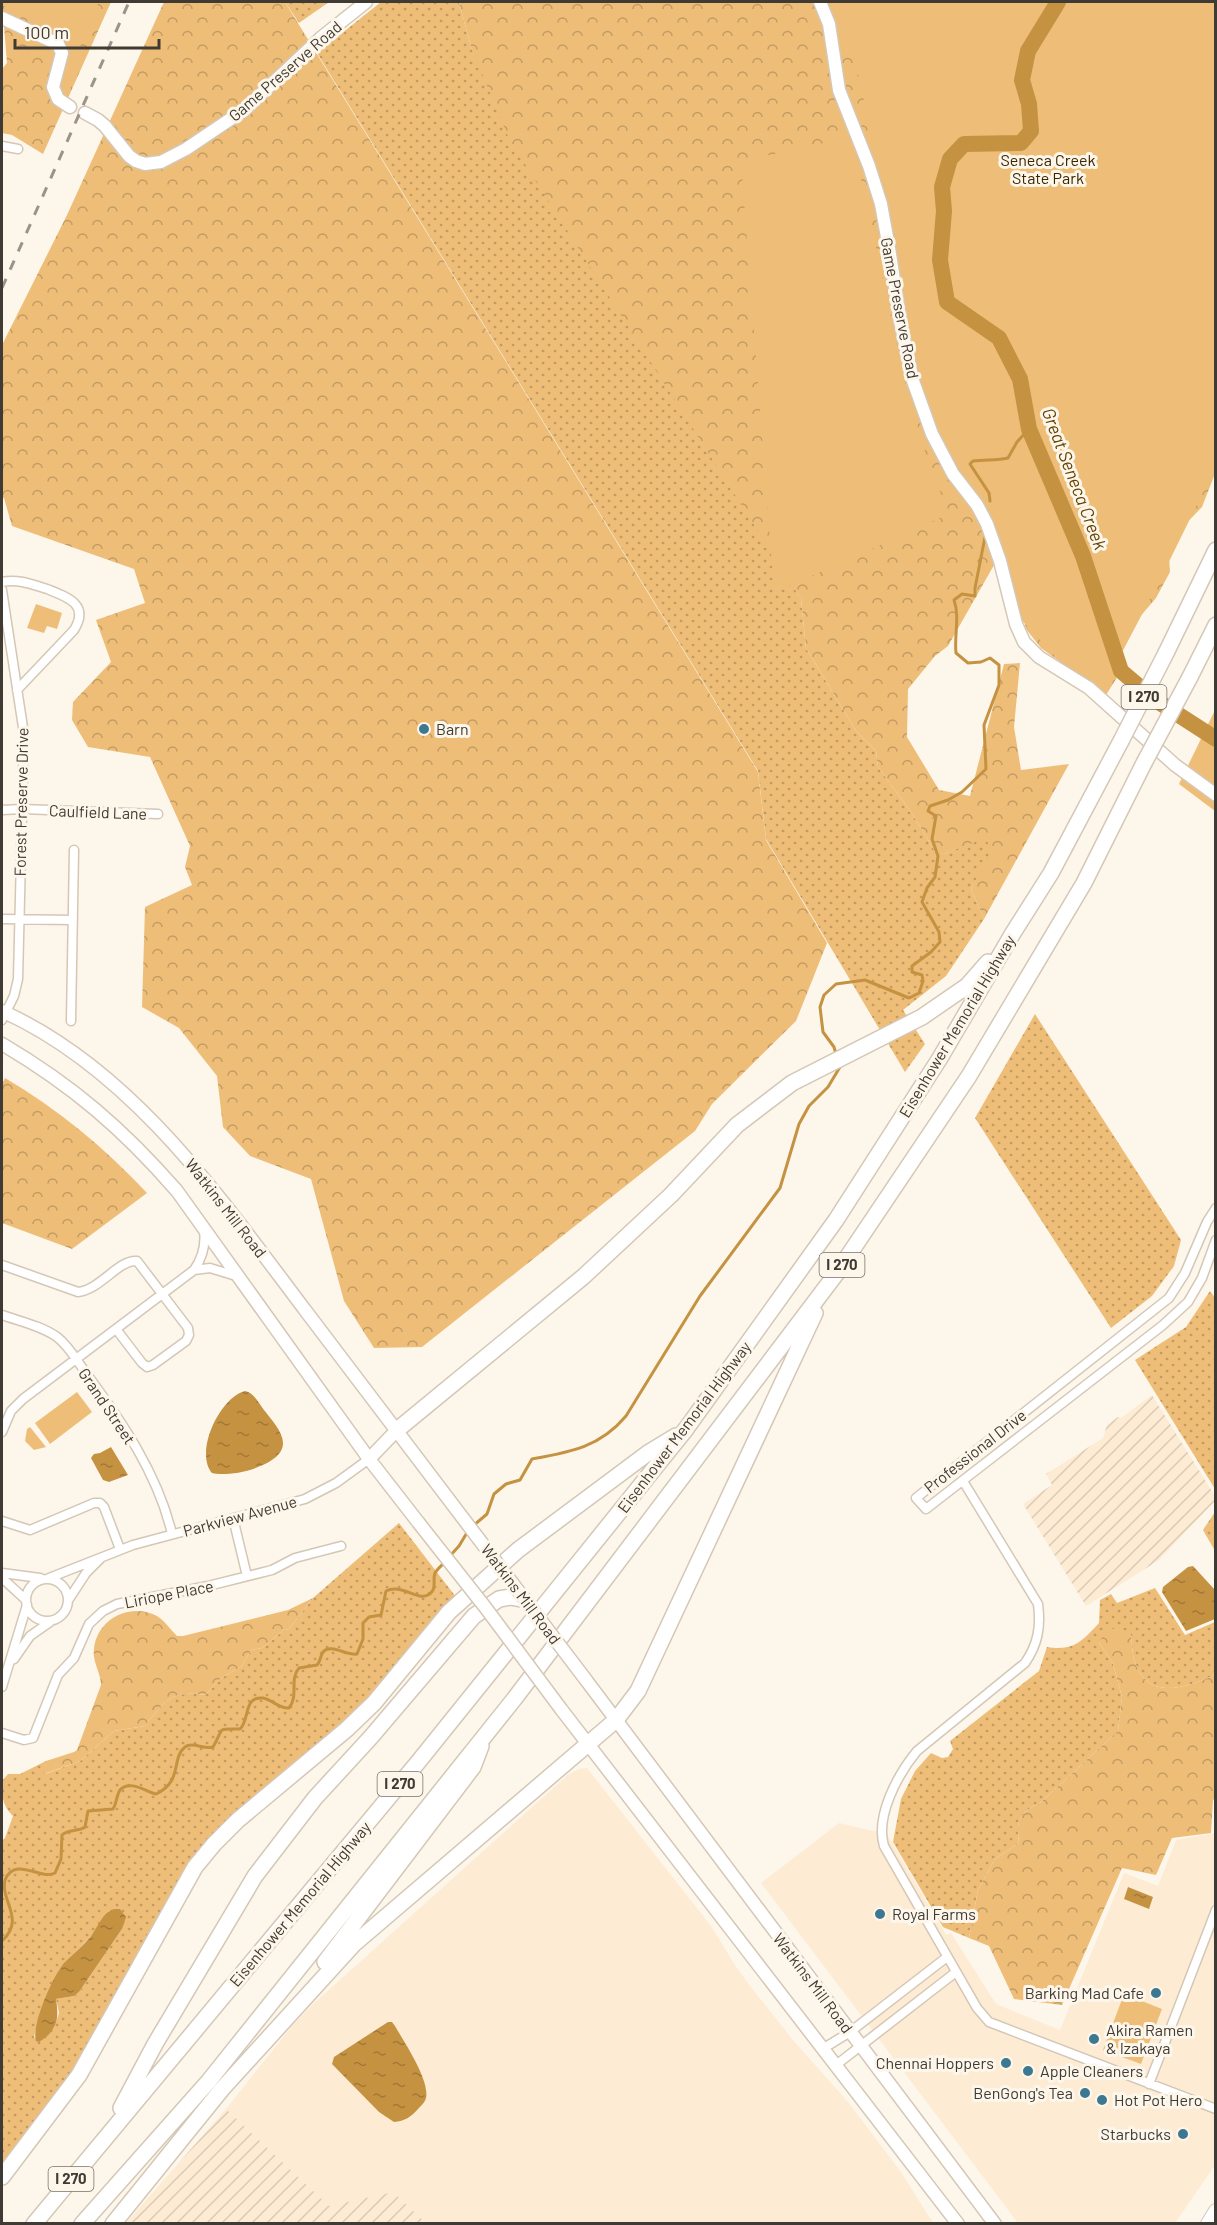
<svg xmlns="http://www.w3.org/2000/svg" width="1217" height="2225" font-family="Barlow,sans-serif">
<defs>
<pattern id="industrial-furrows" width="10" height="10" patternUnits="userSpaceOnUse" patternTransform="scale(1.5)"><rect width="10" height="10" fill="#fdecd3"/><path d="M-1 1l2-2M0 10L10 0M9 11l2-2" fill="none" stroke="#dacbb6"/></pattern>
<pattern id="grass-dots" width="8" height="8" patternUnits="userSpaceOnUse" patternTransform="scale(1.5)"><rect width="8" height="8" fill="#eebe78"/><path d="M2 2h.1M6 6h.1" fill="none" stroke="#c29b63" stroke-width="1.8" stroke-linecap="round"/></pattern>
<pattern id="forest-crowns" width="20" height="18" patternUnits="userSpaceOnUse" patternTransform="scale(1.5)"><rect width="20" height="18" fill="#eebe78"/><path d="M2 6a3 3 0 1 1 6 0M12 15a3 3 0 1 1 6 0" fill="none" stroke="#c29b63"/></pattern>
<pattern id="water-ripples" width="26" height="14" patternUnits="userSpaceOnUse" patternTransform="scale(1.5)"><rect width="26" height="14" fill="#c59241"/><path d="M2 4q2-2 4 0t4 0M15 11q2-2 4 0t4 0" fill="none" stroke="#a17837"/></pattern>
</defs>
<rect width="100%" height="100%" fill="#fdf6eb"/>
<path fill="#fdecd3" d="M 587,1768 L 711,1926 L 735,1965 L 750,1986 L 793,2040 L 848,2102 L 901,2172 L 933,2223 L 426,2223 L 393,2192 L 329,2206 L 226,2109 L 292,2026 L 312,2005 L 569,1774 L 579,1769 Z
M 839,1823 L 887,1834 L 946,1935 L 951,1933 L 996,2004 L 1060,2030 L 1124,1873 L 1158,1886 L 1176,1840 L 1215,1833 L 1215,2165 L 1175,2223 L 1018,2223 L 761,1883 Z"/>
<path fill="url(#industrial-furrows)" d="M 1152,1395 L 1215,1496 L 1215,1501 L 1159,1560 L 1086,1606 L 1023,1504 L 1052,1485 L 1046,1474 L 1103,1438 L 1107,1425 L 1118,1417 L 1121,1418 Z
M 226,2109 L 329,2206 L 393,2192 L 426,2223 L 126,2223 Z"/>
<path fill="url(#grass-dots)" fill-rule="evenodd" d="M 285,2 L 329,2 L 299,23 Z
M 381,2 L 459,2 L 471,47 L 801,599 L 806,648 L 856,731 L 876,751 L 878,767 L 911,812 L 938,856 L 986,837 L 992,852 L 971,889 L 984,919 L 946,976 L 903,1010 L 925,1044 L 905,1072 L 766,839 L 758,771 L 317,53 Z
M 1035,1014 L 1181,1240 L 1174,1266 L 1152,1296 L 1111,1328 L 975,1118 Z
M 1210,1291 L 1216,1299 L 1215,1489 L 1135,1360 L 1186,1327 Z
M 1215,1512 L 1215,1551 L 1203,1530 Z
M 399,1523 L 456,1597 L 355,1717 L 229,1821 L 138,1961 L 63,2087 L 2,2168 L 2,1841 L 5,1838 L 13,1816 C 2,1805 2,1796 2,1781 L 8,1774 L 20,1774 L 46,1761 L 45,1774 L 80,1761 L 114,1731 L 145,1726 C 165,1701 170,1690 205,1695 L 221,1678 L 241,1667 L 251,1650 L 262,1648 L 284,1630 L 289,1629 L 313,1598 ZM 110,1910 L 122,1929 L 79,1992 L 74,1996 L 56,1999 L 59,2013 L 54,2028 L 34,2038 L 38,2020 L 59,1970 L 90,1937 Z
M 1155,1588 L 1185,1635 L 1215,1622 L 1215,1675 C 1188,1687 1148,1702 1135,1662 C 1132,1654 1132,1643 1131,1634 L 1099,1642 L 1113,1664 L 1122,1697 L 1118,1731 L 1040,1803 C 1019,1813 1016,1820 1019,1843 L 995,1859 L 978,1890 L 969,1938 L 943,1927 L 893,1842 L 901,1799 L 915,1771 L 931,1753 L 942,1758 L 948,1757 L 953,1749 L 950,1741 L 1039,1671 L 1047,1647 C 1074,1651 1081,1642 1099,1623 L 1100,1600 L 1111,1594 L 1117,1603 Z"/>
<path fill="url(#forest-crowns)" d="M 2,2 L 111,2 L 43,154 L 12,135 L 2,133 L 2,69 L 7,63 Z
M 164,2 L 285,2 L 758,772 L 766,840 L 827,943 L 796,1021 L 712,1104 L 695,1131 L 422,1347 L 374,1348 L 344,1301 L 311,1179 L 250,1156 L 223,1127 L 217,1076 L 179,1028 L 142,1007 L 145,907 L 192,885 L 185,867 L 190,846 L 150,757 L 88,747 L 72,720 L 73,702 L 111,662 L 96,620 L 145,603 L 134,569 L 12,526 L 4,498 L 2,498 L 2,345 L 67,215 Z
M 459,2 L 1215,2 L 1216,471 L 1202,507 L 1168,542 L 1170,572 L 1156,598 L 1114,647 L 1121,671 L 1106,695 L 1041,648 L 1026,629 L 1006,544 L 948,646 L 935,656 L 908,689 L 907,737 L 939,790 L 970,796 L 1004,664 L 1020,663 L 1014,727 L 1021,770 L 1069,764 L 984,919 L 971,889 L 991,852 L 986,838 L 938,856 L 911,812 L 878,767 L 876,751 L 856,731 L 806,648 L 801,599 L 509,139 L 471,47 Z
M 5,1078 C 58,1109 105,1148 147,1193 L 72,1249 L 2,1223 L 2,1084 Z
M 313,1598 L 289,1629 L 284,1630 L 262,1648 L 251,1650 L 241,1667 L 221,1678 L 205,1695 C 170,1690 165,1701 145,1726 L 114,1731 L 80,1761 L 44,1774 L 46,1761 L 74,1752 L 77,1750 L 101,1685 C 101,1673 92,1662 94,1649 C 97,1619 130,1602 157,1616 C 165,1621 170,1629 177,1636 L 183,1636 L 288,1610 Z
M 1109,1627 L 1131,1634 C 1132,1643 1132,1654 1135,1662 C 1148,1702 1188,1687 1215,1675 L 1216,1798 L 1213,1800 L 1211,1833 L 1172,1838 L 1156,1875 L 1122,1868 L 1062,2005 L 1014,1999 L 989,1946 L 969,1938 L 978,1890 L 995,1859 L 1019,1843 C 1016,1820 1019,1813 1040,1803 L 1118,1731 L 1122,1697 L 1113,1664 L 1099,1642 Z"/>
<path fill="#eebe78" d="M 2,2 L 99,2 L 78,52 L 85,57 L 66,97 L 59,89 L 62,50 L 27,31 L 51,26 L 2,5 Z
M 817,2 L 1215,2 L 1215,468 L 1159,582 L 1099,696 L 1067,669 L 1017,615 L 997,544 L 951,467 L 929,423 L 905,337 L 895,236 L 859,135 L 871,132 L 851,43 L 840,49 Z
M 852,137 L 907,391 L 926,455 L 949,514 L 774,593 L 741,161 Z
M 36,604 L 62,613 L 57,629 L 47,626 L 44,633 L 27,628 Z
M 1215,710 L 1215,811 L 1179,784 Z
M 77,1392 L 92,1412 L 50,1444 L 35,1423 Z
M 30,1427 L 46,1447 L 34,1450 L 25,1441 L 27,1429 Z
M 1124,1994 L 1162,2009 L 1141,2064 L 1103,2050 Z"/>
<path fill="url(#water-ripples)" d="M 245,1391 C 254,1393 259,1403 264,1410 C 271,1419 283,1432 283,1443 C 284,1466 229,1478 212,1473 C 194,1452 220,1397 245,1391 Z
M 111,1447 L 128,1475 L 109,1482 L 103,1480 L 91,1458 L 94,1454 L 100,1453 Z
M 1193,1566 L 1215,1590 L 1215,1619 L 1186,1631 L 1162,1592 L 1163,1587 L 1188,1567 Z
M 1128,1887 L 1153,1897 L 1149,1909 L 1124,1899 Z
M 115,1909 L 120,1909 L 126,1917 L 122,1929 L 79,1992 L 74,1996 L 56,1999 C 59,2019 58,2030 39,2042 L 36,2041 C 31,2025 53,1976 64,1963 C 73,1954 83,1946 91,1936 C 98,1927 103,1911 115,1909 Z
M 388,2022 L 392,2022 L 395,2026 C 404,2042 430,2080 426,2098 C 425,2102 421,2106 418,2109 C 411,2117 405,2121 394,2122 L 379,2112 L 332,2064 L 334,2057 Z"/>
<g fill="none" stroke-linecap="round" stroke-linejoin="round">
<path stroke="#c59241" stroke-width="3" d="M 990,501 L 989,493 L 970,464 L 973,461 C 985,459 996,461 1008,458 L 1017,442 L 1029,429
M 836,1054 L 834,1047 L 823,1032 L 820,1007 L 824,995 L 836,984 L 865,980 L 909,998 L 919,993 L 923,981 L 922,975 L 912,972 L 912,966 L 931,952 L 940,942 L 939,932 L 922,902 L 927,888 L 935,877 L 938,856 L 932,839 L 936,816 L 928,811 L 930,806 L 948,800 L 962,792 L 986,769 L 984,725 L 999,685 L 999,665 L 990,658 L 981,662 L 968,663 L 956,653 C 954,635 960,617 954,600 L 962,594 L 975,596 L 975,588 L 985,537
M 473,1526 L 487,1514 L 494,1494 L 506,1484 L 520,1480 L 532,1459 C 571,1452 600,1447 626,1416 L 700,1296 L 780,1188 L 799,1124 L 809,1106 L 828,1087 L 840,1067 L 839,1063
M 449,1557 L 459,1546 L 468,1531
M 2,1941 C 26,1919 0,1901 5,1880 C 15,1855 41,1881 55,1873 L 61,1859 L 62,1835 C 68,1829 78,1832 85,1827 L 88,1811 L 113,1809 C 117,1803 116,1796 120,1790 C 129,1779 147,1792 156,1794 C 183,1782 171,1758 185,1747 C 192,1741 204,1750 213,1747 C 225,1727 215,1729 240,1729 C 250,1720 243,1696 263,1698 C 273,1700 279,1709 289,1708 C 299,1696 289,1679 299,1668 L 317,1665 C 321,1661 320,1656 323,1652 C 330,1643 347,1656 357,1654 L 363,1639 L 363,1623 L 369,1617 L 381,1615 L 386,1591 C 401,1583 417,1601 428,1595 C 438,1590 432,1580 435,1573 C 437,1569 442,1565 445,1562"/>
<path stroke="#c59241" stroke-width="16" d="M 1058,2 L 1028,51 L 1022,80 L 1029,104 L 1031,131 L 1021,143 L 964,144 L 950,159 L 942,187 L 944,211 L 940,260 L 947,302 L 999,338 L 1020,379 L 1029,429 L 1083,556 L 1121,671 L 1154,699 L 1216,739"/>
<defs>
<path id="street" d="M 2,146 L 18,149
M 2,582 C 19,579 31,584 47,589 C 67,597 90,604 74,630 L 17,690
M 2,590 L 24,734 L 18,979 L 14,996 L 2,1020
M 2,810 L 22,809 L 158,814
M 2,919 L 73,920
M 71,1021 L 74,850
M 1216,1208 L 1207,1222 L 1185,1273 L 1169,1298 L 916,1498 L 926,1509 L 1163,1325 L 1188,1302 L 1202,1278 L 1216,1240
M 204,1230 C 206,1245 203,1257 194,1270 L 210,1268 L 236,1276
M 2,1265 L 78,1292 C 100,1290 119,1259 137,1261 L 188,1328 L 189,1335 L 186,1341 L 153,1365 L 147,1367 L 142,1363 L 116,1329
M 2,1315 C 19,1321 42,1326 57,1337 C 69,1346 77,1361 86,1373 C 122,1422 158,1474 172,1534
M 2,1432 L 11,1411 L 23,1399 L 194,1270
M 963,1481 L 1038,1604 C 1041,1627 1038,1644 1025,1663 L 917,1751 C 898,1774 875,1816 884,1846 L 977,2008 L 989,2022 L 1216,2109
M 233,1518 L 247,1576
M 2,1521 L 30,1530 L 94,1503 L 100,1503 L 104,1507 L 120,1549
M 2,1573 L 40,1578
M 2,1578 L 26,1600
M 49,1578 L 133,1545 L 305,1499 L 336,1483 L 369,1459
M26 1600a21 21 0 1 1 42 0a21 21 0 1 1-42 0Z
M 69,1599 L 86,1573 L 101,1558
M 14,1659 L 30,1636 L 50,1622
M 2,1687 L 27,1605
M 2,1733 L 24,1740 L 33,1738 L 58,1675 L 74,1658 L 89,1624 L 103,1611 L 117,1604 L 208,1586 L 272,1570 L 295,1558 L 341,1546
M 824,2048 L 850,2032 L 947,1957
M 836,2065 L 956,1972
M 1149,2084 L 1216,1910"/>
<path id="secondary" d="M 820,2 L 829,24 L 839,90 L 869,166 L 881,204 L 889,248 L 901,325 L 913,381 L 932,434 L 953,474 L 977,505 L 987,524 L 1000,561 L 1016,624 L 1024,642 L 1039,657 L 1089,688 L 1175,765 L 1216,795
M 2,18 L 58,44 L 62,53 L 53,87 L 58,99 L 70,107
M 85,113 L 98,120 L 105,126 L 129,156 L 136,161 L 145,164 L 161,162 L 186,149 L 244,110 L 322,37 L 366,2
M 2,1011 C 133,1070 221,1199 305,1310 C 363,1386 421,1462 478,1538
M 2,1044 C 73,1086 123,1129 177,1191 L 369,1459 L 418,1522
M 369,1459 L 397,1430
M 586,1680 L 995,2224
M 561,1709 L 958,2224"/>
<path id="primary" d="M 1208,2224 L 1216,2211"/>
<path id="highway" d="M 1166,653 L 1216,550
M 1190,677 L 1216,625
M 397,1430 L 583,1277 L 671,1195 L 737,1125 L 792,1083 L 922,1017 L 967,986 L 988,962
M 325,1962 L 473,1767 L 481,1746
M 121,2108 L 155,2044 L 255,1876 L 315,1798 L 371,1737 L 474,1616 L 499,1599 L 511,1597 L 523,1599
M 2,2177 L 79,2075 L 195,1867 L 214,1844 L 238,1820 L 347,1729 L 374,1703 L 449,1612 L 518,1550 L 648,1453 L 676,1436
M 34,2224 L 419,1761 L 686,1429 L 836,1220 L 940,1058 L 1013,933 L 1051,873 L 1121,741
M 82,2224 L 208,2082 L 515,1698 L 836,1274 L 969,1076 L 1084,883 L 1144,763
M 113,2224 L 222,2089 L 354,1944 L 616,1720 L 638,1691 L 815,1313"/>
</defs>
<use href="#street" stroke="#d4c7b6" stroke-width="11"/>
<use href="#secondary" stroke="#d4c7b6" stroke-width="15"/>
<use href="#primary" stroke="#d4c7b6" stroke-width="16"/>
<use href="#highway" stroke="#d4c7b6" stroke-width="18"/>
<use href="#street" stroke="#fff" stroke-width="8"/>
<use href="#secondary" stroke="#fff" stroke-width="12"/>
<use href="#primary" stroke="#fff" stroke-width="14"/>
<use href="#highway" stroke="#fff" stroke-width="15"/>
<path stroke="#99938a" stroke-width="3" stroke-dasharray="10 10" stroke-linecap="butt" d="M 2,288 L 129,2"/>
<defs>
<path id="secondary-bridge" d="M 418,1522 L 485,1607 L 561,1709
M 478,1538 L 586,1680"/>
<path id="highway-bridge" d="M 1121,741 L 1166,653
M 1144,763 L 1190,677"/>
</defs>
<use href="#secondary-bridge" stroke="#d4c7b6" stroke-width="15" stroke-linecap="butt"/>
<use href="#highway-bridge" stroke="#d4c7b6" stroke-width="18" stroke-linecap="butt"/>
<use href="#secondary-bridge" stroke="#fff" stroke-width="12"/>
<use href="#highway-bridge" stroke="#fff" stroke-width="15"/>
</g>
<g fill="#3d7890" stroke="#fdf6eb" stroke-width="2">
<circle cx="424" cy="729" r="6"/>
<circle cx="880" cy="1914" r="6"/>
<circle cx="1156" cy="1993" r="6"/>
<circle cx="1094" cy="2039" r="6"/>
<circle cx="1006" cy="2063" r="6"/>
<circle cx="1028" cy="2071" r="6"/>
<circle cx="1085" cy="2093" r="6"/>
<circle cx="1102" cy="2100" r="6"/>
<circle cx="1183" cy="2134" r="6"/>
</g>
<g text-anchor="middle" stroke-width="6" stroke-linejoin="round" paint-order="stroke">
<g fill="#fdf6eb" stroke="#78726a" stroke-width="1.5">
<rect x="1121.5" y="685" width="45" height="24" rx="4.5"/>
<rect x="819.5" y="1253" width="45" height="24" rx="4.5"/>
<rect x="377.5" y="1772" width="45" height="24" rx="4.5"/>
<rect x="48.5" y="2167" width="45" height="24" rx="4.5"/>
</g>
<g font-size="15" font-weight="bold" fill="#3f3a33">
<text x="1144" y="702">I 270</text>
<text x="842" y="1270">I 270</text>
<text x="400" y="1789">I 270</text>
<text x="71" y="2184">I 270</text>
</g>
<g font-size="16" fill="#3f3a33" stroke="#fdf6eb">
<text transform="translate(285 71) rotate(-41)" y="6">Game Preserve Road</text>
<text transform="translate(900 308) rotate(79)" y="6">Game Preserve Road</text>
<text transform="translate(21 802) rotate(-89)" y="6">Forest Preserve Drive</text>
<text transform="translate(98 812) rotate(2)" y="6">Caulfield Lane</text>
<text transform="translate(957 1026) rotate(-59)" y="6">Eisenhower Memorial Highway</text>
<text transform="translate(226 1208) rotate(52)" y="6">Watkins Mill Road</text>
<text transform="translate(107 1406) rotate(56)" y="6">Grand Street</text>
<text transform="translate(684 1427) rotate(-53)" y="6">Eisenhower Memorial Highway</text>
<text transform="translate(975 1451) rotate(-38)" y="6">Professional Drive</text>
<text transform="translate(240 1516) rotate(-15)" y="6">Parkview Avenue</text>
<text transform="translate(169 1594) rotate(-11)" y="6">Liriope Place</text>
<text transform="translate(521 1594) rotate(53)" y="6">Watkins Mill Road</text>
<text transform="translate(300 1904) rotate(-50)" y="6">Eisenhower Memorial Highway</text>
<text transform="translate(813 1983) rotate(53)" y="6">Watkins Mill Road</text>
</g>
<g font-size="16" fill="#3a2502" stroke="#fdf6eb">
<text x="1048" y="166">Seneca Creek<tspan x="1048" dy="18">State Park</tspan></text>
</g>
<g font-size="16" fill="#3f3a33" stroke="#fdf6eb" text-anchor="start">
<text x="436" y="735">Barn</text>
<text x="892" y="1920">Royal Farms</text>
<text x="1144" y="1999" text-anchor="end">Barking Mad Cafe</text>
<text x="1106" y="2036">Akira Ramen<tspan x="1106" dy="18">&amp; Izakaya</tspan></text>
<text x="994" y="2069" text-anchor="end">Chennai Hoppers</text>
<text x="1040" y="2077">Apple Cleaners</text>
<text x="1073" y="2099" text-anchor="end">BenGong's Tea</text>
<text x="1114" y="2106">Hot Pot Hero</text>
<text x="1171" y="2140" text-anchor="end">Starbucks</text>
</g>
<g font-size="18" font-style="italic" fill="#654300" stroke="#fdf6eb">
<text transform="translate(1074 479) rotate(69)" y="6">Great Seneca Creek</text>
</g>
</g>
<rect width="1217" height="2225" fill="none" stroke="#3f3a33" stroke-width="6"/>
<path d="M15 39v9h144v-9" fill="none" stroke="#3f3a33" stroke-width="3"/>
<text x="24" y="39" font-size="18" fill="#3f3a33" stroke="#fdf6eb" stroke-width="4.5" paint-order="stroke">100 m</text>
</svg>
